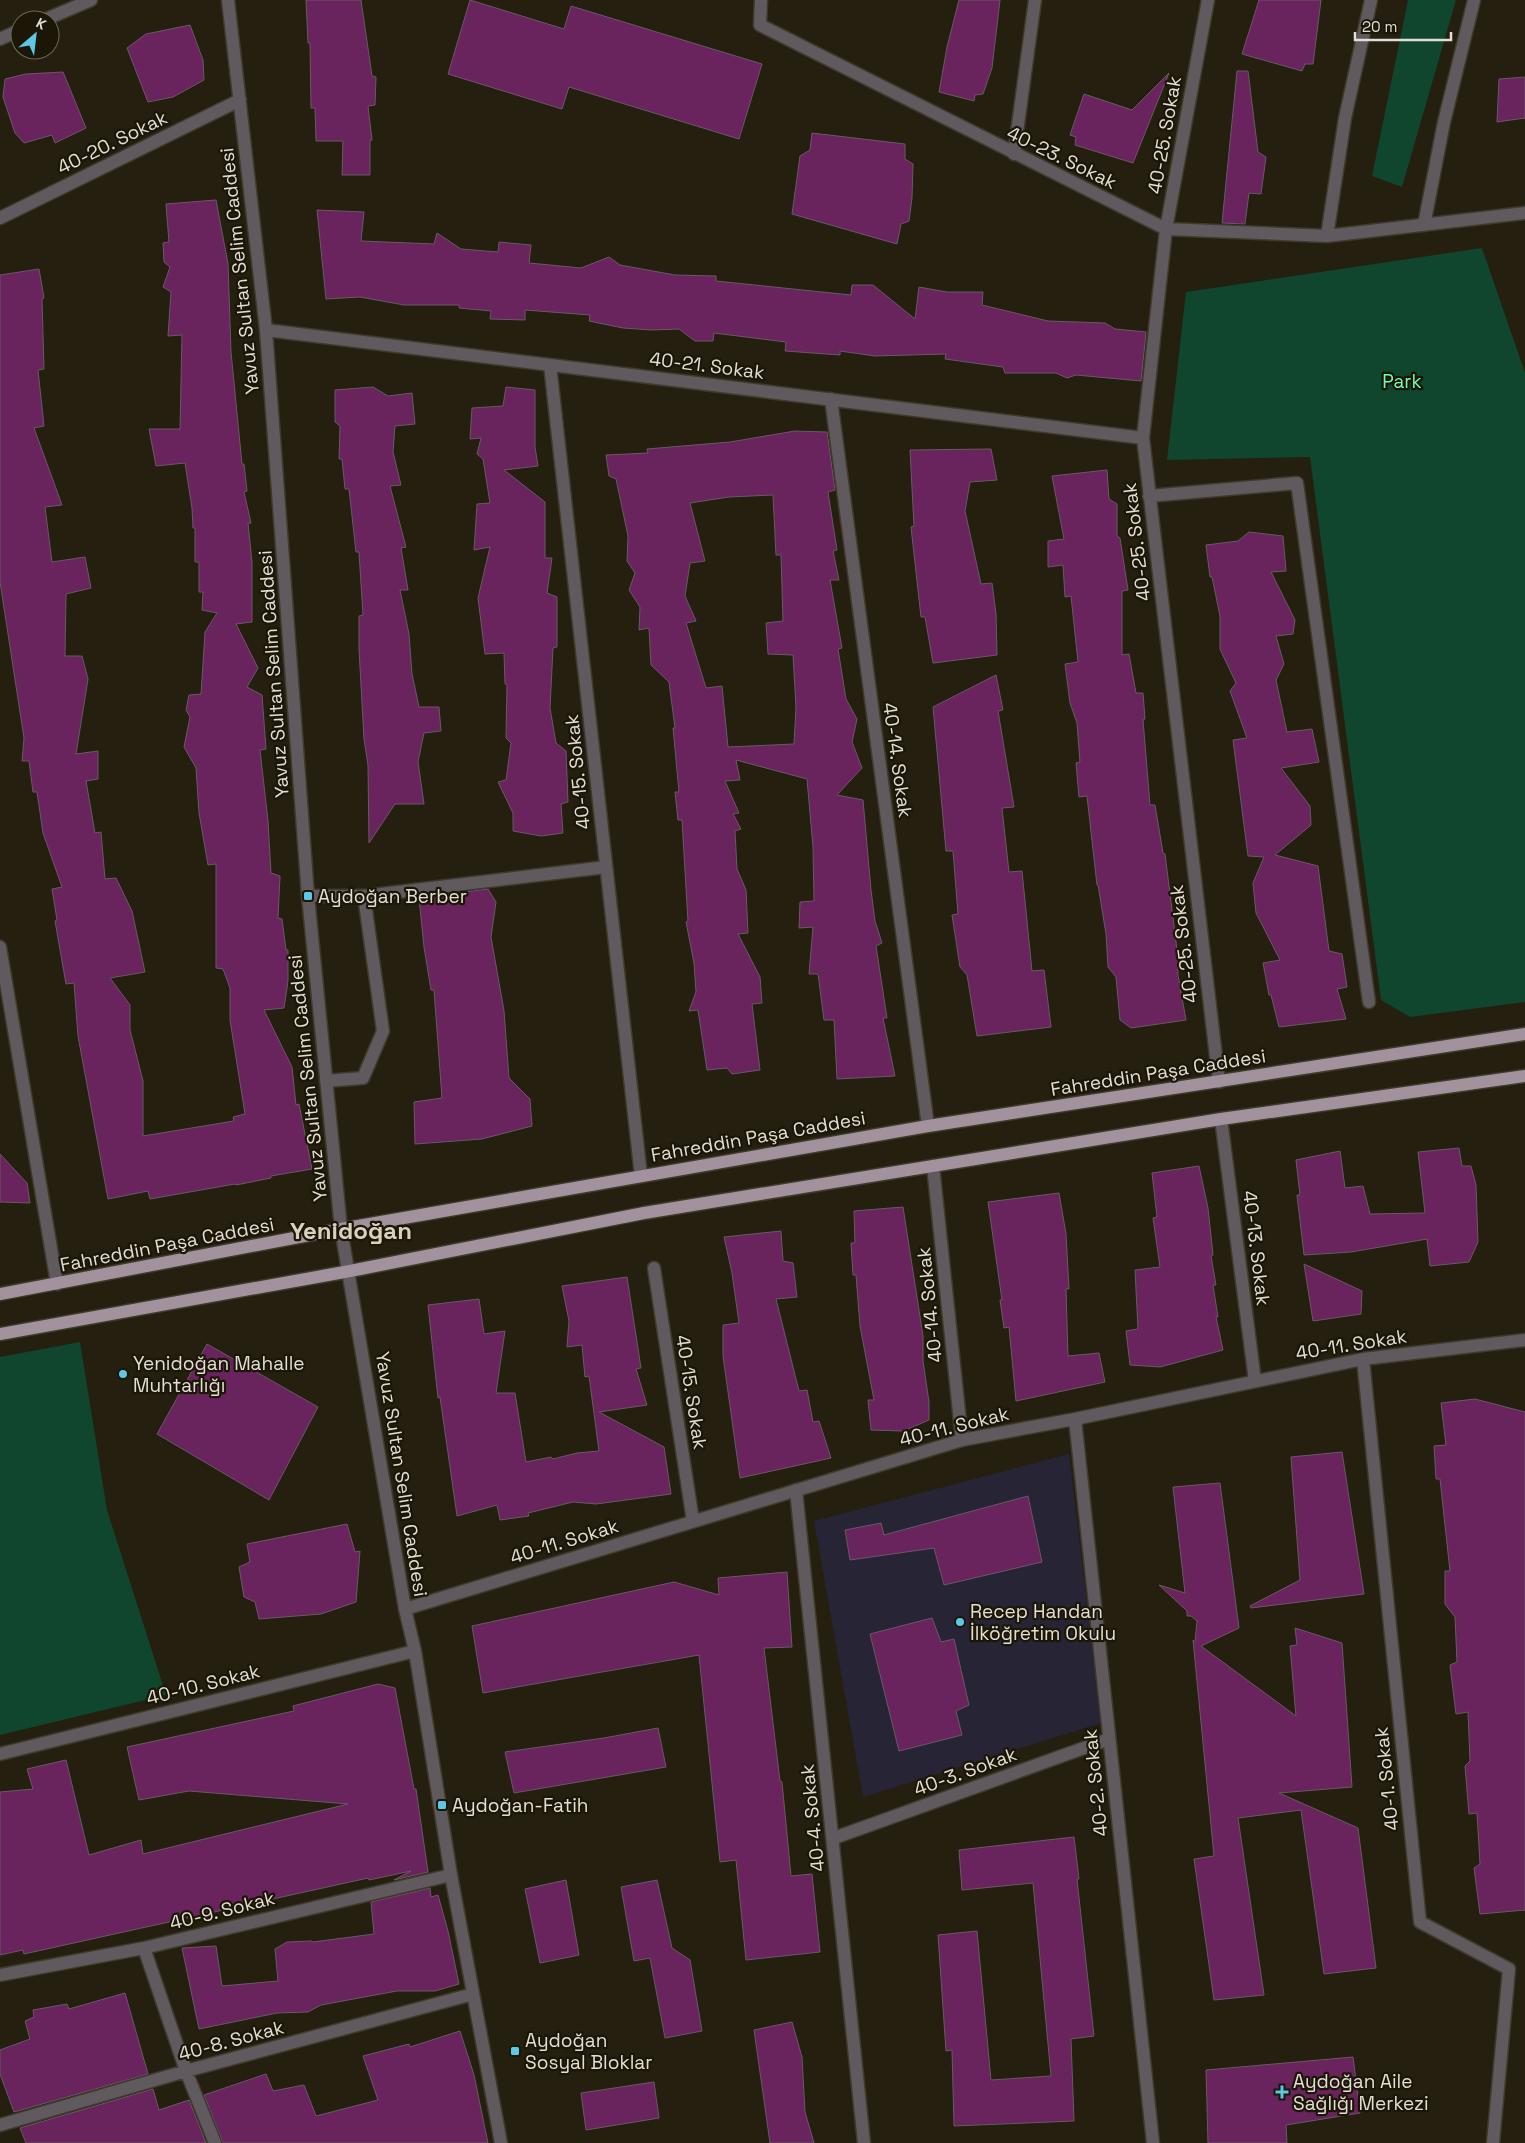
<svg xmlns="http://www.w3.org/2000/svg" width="1525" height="2143" font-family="'Space Grotesk',sans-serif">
<rect width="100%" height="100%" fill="#251f10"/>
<path fill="#272435" d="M 1069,1454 L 1101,1723 L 863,1797 L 814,1521 Z"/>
<path fill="#0f462d" d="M 1408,0 L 1456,0 L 1402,187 L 1372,176 Z
M 1482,248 L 1525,373 L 1525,1002 L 1410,1017 L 1381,1000 L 1310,457 L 1167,460 L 1186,292 Z
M 80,1342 L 107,1510 L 166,1695 L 0,1735 L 0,1357 Z"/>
<path fill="#69235d" stroke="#695965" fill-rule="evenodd" d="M 306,0 L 361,0 L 372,76 L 376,77 L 375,105 L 368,106 L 372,140 L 370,140 L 370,175 L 342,175 L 343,141 L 316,141 L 315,108 L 311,108 L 310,43 L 308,43 Z
M 470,0 L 564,29 L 571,6 L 762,64 L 739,139 L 569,87 L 562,109 L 448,74 Z
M 959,0 L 1000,0 L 992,68 L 983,94 L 975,95 L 974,101 L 939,92 L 947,47 Z
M 1259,0 L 1321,0 L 1313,64 L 1305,64 L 1302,71 L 1242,54 Z
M 190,25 L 203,60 L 204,80 L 173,97 L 148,102 L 127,48 L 146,34 Z
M 1237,71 L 1248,71 L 1258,152 L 1266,157 L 1261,194 L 1249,193 L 1245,224 L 1222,223 Z
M 63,72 L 86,128 L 55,143 L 52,135 L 24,143 L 15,133 L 3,97 L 5,79 L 26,74 Z
M 1169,73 L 1133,163 L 1075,145 L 1076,137 L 1070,135 L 1084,94 L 1132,110 Z
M 1525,77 L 1525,118 L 1497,122 L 1499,79 Z
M 812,133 L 905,144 L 905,159 L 913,164 L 912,198 L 909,221 L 901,224 L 897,244 L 792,214 L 800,156 L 810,150 Z
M 216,200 L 228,264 L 231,352 L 242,464 L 244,464 L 247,491 L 244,492 L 251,523 L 248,523 L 252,562 L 252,622 L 236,624 L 258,668 L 247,687 L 262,695 L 266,749 L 260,750 L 268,821 L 271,873 L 280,876 L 278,918 L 282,919 L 286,950 L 288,950 L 288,981 L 284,1008 L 264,1010 L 292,1067 L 296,1105 L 299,1104 L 312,1169 L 271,1176 L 271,1178 L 236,1185 L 235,1184 L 150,1199 L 148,1191 L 108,1199 L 78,1036 L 74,983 L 66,984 L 55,921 L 57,920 L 52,889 L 62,887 L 43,833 L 37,792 L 33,792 L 29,761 L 22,761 L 24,738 L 0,582 L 0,275 L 39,269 L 44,298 L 42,299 L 44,369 L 38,370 L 44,426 L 34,428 L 62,505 L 45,507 L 52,562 L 85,557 L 91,588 L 66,594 L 65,656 L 82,656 L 88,679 L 76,754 L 98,751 L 98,779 L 86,781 L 95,833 L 101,832 L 105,879 L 116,878 L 132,911 L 145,972 L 110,978 L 130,1005 L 130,1030 L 143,1081 L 143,1136 L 234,1121 L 233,1117 L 245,1114 L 230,1020 L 230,988 L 223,969 L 216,968 L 216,864 L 208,865 L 199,813 L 196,768 L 184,747 L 190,717 L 186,710 L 189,695 L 201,694 L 205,632 L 217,613 L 202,610 L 203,592 L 199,592 L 199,562 L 195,562 L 195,528 L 193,528 L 192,508 L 185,463 L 156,466 L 149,429 L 180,429 L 182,335 L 168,336 L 171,292 L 163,287 L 170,267 L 164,262 L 163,243 L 169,242 L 166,204 Z
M 317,210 L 364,212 L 361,241 L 434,244 L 437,233 L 461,249 L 498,252 L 499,242 L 531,245 L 529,263 L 581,268 L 609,257 L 620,265 L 675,275 L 716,276 L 716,281 L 851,295 L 852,285 L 873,285 L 915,319 L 919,287 L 947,292 L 983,292 L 982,305 L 1048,321 L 1105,323 L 1115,329 L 1146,332 L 1141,381 L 1076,375 L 1067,378 L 1056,373 L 1005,373 L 1003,367 L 945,359 L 946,354 L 875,356 L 840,351 L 840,355 L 785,351 L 786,342 L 714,333 L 713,341 L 695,341 L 679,329 L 652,330 L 623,328 L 589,321 L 590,315 L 525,310 L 525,320 L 490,319 L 491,311 L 459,308 L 459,305 L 404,305 L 360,297 L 326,299 Z
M 373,387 L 388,396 L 412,393 L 415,424 L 395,426 L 393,452 L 401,485 L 390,486 L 406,547 L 401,548 L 408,590 L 400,590 L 409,634 L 412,674 L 419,707 L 439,707 L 441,731 L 424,733 L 418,762 L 424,804 L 395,804 L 369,843 L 368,765 L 364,739 L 359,649 L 359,616 L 363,615 L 359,552 L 356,552 L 349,489 L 345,489 L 342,459 L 339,459 L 340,426 L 335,422 L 335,390 Z
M 506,387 L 535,390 L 535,447 L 538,466 L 504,470 L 545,502 L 545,558 L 552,558 L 547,593 L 557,597 L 557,647 L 553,648 L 550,708 L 556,743 L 566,751 L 568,802 L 561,804 L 563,833 L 541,836 L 513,831 L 513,813 L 498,782 L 506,780 L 511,743 L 506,738 L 507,684 L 505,684 L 504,653 L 485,654 L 478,598 L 490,547 L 474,550 L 477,504 L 490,503 L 483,459 L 477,454 L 481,438 L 470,439 L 472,408 L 503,406 Z
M 795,431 L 827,432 L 835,490 L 828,492 L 837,550 L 833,551 L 839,580 L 830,580 L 842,648 L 838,649 L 846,699 L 857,719 L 852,742 L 862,768 L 837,795 L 863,800 L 871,890 L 875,921 L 882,943 L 876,946 L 887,1018 L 883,1018 L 895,1076 L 837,1079 L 834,1020 L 824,1020 L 818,974 L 809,974 L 813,927 L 799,928 L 800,902 L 814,901 L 813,847 L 807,779 L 736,760 L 740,780 L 725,781 L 739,813 L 733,814 L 741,829 L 735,831 L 737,869 L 746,890 L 748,933 L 738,934 L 760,977 L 762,1003 L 752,1004 L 760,1070 L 732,1074 L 727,1068 L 707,1070 L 698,1010 L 689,1011 L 696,992 L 694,963 L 686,922 L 688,921 L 682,820 L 678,820 L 675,792 L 679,792 L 673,728 L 675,728 L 669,682 L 651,665 L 649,628 L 639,630 L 640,607 L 629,590 L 635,573 L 627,561 L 628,536 L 616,479 L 609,476 L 606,455 L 648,453 L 647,449 L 730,442 ZM 773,495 L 776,555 L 781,555 L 783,621 L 766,623 L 768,654 L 793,655 L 796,707 L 794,744 L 728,747 L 722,686 L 706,688 L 686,623 L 696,621 L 685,596 L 690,563 L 705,561 L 690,503 L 729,497 Z
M 991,449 L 997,480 L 970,482 L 965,511 L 981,584 L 992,583 L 996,614 L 997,655 L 933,663 L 925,617 L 921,617 L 911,527 L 914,526 L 910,450 Z
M 1107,470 L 1109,499 L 1117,504 L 1117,536 L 1120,538 L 1128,590 L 1122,591 L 1122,655 L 1129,654 L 1136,693 L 1143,693 L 1145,719 L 1143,720 L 1150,805 L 1155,805 L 1163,853 L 1165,854 L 1177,950 L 1178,975 L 1186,1020 L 1131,1028 L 1120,1020 L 1116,977 L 1108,967 L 1106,934 L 1098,885 L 1097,885 L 1087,796 L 1079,797 L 1076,763 L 1080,762 L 1077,723 L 1070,703 L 1065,664 L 1078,662 L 1071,596 L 1065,597 L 1063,565 L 1048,567 L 1048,541 L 1064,539 L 1052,476 Z
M 1249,532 L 1283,536 L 1286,571 L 1271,572 L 1295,620 L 1293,634 L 1276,636 L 1284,664 L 1276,680 L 1287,732 L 1312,729 L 1319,762 L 1281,768 L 1310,806 L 1311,825 L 1275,855 L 1318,866 L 1329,951 L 1342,954 L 1347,987 L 1337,989 L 1346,1019 L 1279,1027 L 1271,995 L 1269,995 L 1263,963 L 1280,960 L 1256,913 L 1253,883 L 1264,857 L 1248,856 L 1233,740 L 1247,738 L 1230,691 L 1236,683 L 1220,649 L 1220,616 L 1212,577 L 1210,577 L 1206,545 L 1238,541 Z
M 996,675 L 1003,710 L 998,711 L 1014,807 L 1002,808 L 1009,872 L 1022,871 L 1032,971 L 1044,970 L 1051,1027 L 977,1036 L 967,975 L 960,967 L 952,915 L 958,914 L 953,851 L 946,851 L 933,707 Z
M 488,889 L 496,902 L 491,937 L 504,1011 L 509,1078 L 530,1099 L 532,1126 L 482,1139 L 415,1144 L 414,1102 L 442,1098 L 434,990 L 431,990 L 424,947 L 419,898 Z
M 1459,1148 L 1462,1166 L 1471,1166 L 1476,1185 L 1478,1242 L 1469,1262 L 1430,1266 L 1427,1239 L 1351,1252 L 1304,1255 L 1297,1195 L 1300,1195 L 1296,1160 L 1340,1151 L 1345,1188 L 1363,1186 L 1370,1214 L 1425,1213 L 1418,1152 Z
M 0,1154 L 27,1183 L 30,1203 L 0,1202 Z
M 1199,1166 L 1208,1208 L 1213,1255 L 1211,1256 L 1216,1285 L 1213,1285 L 1218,1317 L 1216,1317 L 1223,1350 L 1160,1367 L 1130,1365 L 1126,1331 L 1138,1329 L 1135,1270 L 1160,1267 L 1153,1218 L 1157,1217 L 1152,1173 Z
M 1059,1193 L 1066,1234 L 1069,1289 L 1066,1289 L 1068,1356 L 1099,1353 L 1105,1382 L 1016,1401 L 1009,1327 L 1004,1328 L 1000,1300 L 1002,1300 L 988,1202 Z
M 903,1207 L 923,1336 L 923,1361 L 929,1402 L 929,1420 L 903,1431 L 871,1430 L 868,1400 L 874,1400 L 860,1326 L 856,1275 L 853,1275 L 851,1243 L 855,1243 L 854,1211 Z
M 781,1231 L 783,1261 L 793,1263 L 797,1297 L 776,1299 L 799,1391 L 807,1390 L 813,1422 L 819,1421 L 831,1458 L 740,1478 L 723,1356 L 723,1325 L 739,1323 L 732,1273 L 724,1237 Z
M 1304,1264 L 1362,1291 L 1361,1314 L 1313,1321 Z
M 627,1277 L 641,1368 L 636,1369 L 647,1405 L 599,1412 L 664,1447 L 671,1494 L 596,1504 L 573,1502 L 528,1513 L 529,1516 L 500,1520 L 497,1505 L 457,1516 L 440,1397 L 438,1398 L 428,1305 L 479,1299 L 484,1334 L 505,1331 L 496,1393 L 515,1393 L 526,1462 L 551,1457 L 553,1459 L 577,1453 L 599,1451 L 589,1376 L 585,1377 L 582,1345 L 567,1347 L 569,1321 L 562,1286 Z
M 207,1344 L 318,1407 L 269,1500 L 157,1434 Z
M 1475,1399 L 1525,1412 L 1525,1910 L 1480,1914 L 1474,1868 L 1480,1864 L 1477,1813 L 1469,1814 L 1465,1766 L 1470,1761 L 1468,1712 L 1456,1714 L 1450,1665 L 1457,1662 L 1455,1617 L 1445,1604 L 1445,1571 L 1450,1571 L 1440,1479 L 1436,1479 L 1434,1446 L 1446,1445 L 1441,1403 Z
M 1342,1452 L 1364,1594 L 1251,1608 L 1250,1606 L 1300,1580 L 1291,1457 Z
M 1220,1483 L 1239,1628 L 1201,1646 L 1296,1716 L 1290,1646 L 1297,1645 L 1295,1628 L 1342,1643 L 1352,1787 L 1279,1793 L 1358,1828 L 1376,1968 L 1324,1974 L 1301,1810 L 1238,1818 L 1264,1995 L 1214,2000 L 1194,1859 L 1214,1856 L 1193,1640 L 1195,1642 L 1197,1621 L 1191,1616 L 1187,1616 L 1187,1611 L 1159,1585 L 1185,1593 L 1173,1487 Z
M 1028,1496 L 1042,1562 L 944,1585 L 934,1548 L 850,1560 L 845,1530 L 881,1523 L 884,1535 Z
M 347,1524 L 355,1552 L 360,1551 L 356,1602 L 321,1614 L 259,1619 L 255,1602 L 244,1597 L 239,1567 L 250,1562 L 247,1544 Z
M 787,1572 L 792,1647 L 764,1648 L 780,1781 L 782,1782 L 791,1876 L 812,1874 L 820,1952 L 746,1960 L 736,1860 L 720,1862 L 699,1655 L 483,1693 L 472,1626 L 674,1582 L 719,1595 L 718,1578 Z
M 932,1618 L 941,1642 L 954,1639 L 969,1705 L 956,1711 L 962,1735 L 899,1751 L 870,1634 Z
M 378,1684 L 395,1688 L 414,1789 L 416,1789 L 428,1872 L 394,1880 L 411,1871 L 369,1880 L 368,1878 L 24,1954 L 23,1950 L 0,1955 L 0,1792 L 33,1789 L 27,1769 L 66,1760 L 89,1855 L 141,1840 L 143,1854 L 348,1804 L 189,1791 L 139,1800 L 127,1747 L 294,1711 L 293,1706 Z
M 658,1728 L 666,1767 L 514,1793 L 505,1752 L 604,1738 Z
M 1074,1837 L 1079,1879 L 1077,1879 L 1094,2036 L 1071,2039 L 1074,2121 L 954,2126 L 952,2050 L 946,2051 L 938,1935 L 977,1931 L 991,2080 L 1051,2076 L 1033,1883 L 962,1890 L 959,1850 Z
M 566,1880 L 579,1955 L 540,1963 L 525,1889 Z
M 657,1880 L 672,1948 L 690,1960 L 702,2031 L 665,2038 L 650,1958 L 634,1961 L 621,1887 Z
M 430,1888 L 431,1897 L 438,1895 L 448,1931 L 459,1984 L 435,1991 L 397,1991 L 321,2005 L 308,2012 L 277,2013 L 199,2029 L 182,1948 L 216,1946 L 222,1986 L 278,1981 L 275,1949 L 287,1942 L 312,1941 L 313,1942 L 374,1934 L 371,1902 Z
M 125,1993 L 148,2074 L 14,2112 L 0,2074 L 0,2050 L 30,2039 L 25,2021 L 34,2017 L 33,2010 L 67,2004 L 69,2009 Z
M 792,2022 L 802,2057 L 805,2112 L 814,2143 L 770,2143 L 754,2030 Z
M 460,2031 L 474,2075 L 488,2143 L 223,2143 L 204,2095 L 266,2074 L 273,2091 L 304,2085 L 316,2116 L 378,2100 L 363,2056 L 409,2044 L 410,2047 Z
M 1353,2057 L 1360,2113 L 1286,2125 L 1287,2143 L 1208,2143 L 1206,2070 Z
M 654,2082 L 659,2118 L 586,2130 L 581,2093 Z
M 153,2089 L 159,2110 L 189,2100 L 206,2143 L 26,2143 L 20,2128 Z"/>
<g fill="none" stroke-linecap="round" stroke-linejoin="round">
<defs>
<path id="minor" d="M 228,0 L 266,330 L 308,896 L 341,1229 L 405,1609 L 415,1651 L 451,1875 L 501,2143
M 761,0 L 760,25 L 1166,229 L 1327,236 L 1525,213
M 1208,0 L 1166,229 L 1143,438 L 1219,1082
M 44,20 L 91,0
M 0,39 L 20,30
M 1014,154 L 1035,0
M 0,218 L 240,100
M 1424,225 L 1444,122 L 1474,0
M 1327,236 L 1345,118 L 1371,0
M 266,330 L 1143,438
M 550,365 L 641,1176
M 831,399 L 928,1126
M 1149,496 L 1297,483 L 1369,1002
M 308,896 L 364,896 L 606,867
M 0,947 L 57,1284
M 326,1081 L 363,1078 L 383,1031 L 364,896
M 1221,1119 L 1255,1381
M 933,1166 L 962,1440
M 654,1268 L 693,1521
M 1363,1359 L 1420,1922 L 1509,1969 L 1493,2143
M 1075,1419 L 1153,2143
M 796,1490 L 864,2143
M 405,1609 L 962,1440 L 1075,1419 L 1363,1359 L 1525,1340
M 0,1754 L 415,1651
M 834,1838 L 1109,1739
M 144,1948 L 186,2071 L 215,2143
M 0,1975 L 144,1948 L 451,1875
M 0,2125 L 186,2071 L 473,1994"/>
<path id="primary" d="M 0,1294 L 341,1229 L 928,1126 L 1525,1034
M 0,1334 L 350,1271 L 644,1213 L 1221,1119 L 1525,1076"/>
</defs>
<use href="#minor" stroke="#3f3a2c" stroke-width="15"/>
<use href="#primary" stroke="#3f3a2c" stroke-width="15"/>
<use href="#minor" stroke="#60595e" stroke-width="12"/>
<use href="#primary" stroke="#a1929d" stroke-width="12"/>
</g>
<g fill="#5bc8e6" stroke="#1c1607" stroke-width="2">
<rect x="303" y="891" width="10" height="10" rx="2.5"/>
<circle cx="123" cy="1374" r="5"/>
<circle cx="960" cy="1622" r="5"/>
<rect x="437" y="1800" width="10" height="10" rx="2.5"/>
<rect x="510" y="2046" width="10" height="10" rx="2.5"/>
<path d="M1279.5 2084.5h5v5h5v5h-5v5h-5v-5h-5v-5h5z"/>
</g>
<g text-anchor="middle" stroke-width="4.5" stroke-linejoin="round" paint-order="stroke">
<g font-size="19" fill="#e2ded5" stroke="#1c1607">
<text transform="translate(1164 135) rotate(-80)" y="7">40-25. Sokak</text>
<text transform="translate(112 142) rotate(-26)" y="7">40-20. Sokak</text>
<text transform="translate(1062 157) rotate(26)" y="7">40-23. Sokak</text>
<text transform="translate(239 271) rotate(-96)" y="7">Yavuz Sultan Selim Caddesi</text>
<text transform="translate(707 365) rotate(7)" y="7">40-21. Sokak</text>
<text transform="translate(1136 542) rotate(-97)" y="7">40-25. Sokak</text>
<text transform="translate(273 674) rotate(-94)" y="7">Yavuz Sultan Selim Caddesi</text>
<text transform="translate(898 760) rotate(82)" y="7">40-14. Sokak</text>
<text transform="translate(577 772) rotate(-96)" y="7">40-15. Sokak</text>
<text transform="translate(1183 944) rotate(-97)" y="7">40-25. Sokak</text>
<text transform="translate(1158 1072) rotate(-9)" y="7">Fahreddin Paşa Caddesi</text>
<text transform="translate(307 1078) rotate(-96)" y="7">Yavuz Sultan Selim Caddesi</text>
<text transform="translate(758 1136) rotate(-10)" y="7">Fahreddin Paşa Caddesi</text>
<text transform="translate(167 1244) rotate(-11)" y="7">Fahreddin Paşa Caddesi</text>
<text transform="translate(1257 1248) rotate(83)" y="7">40-13. Sokak</text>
<text transform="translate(929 1305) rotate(-96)" y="7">40-14. Sokak</text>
<text transform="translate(1351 1344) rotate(-9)" y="7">40-11. Sokak</text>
<text transform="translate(692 1392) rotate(81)" y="7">40-15. Sokak</text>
<text transform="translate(954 1426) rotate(-14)" y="7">40-11. Sokak</text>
<text transform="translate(402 1474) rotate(81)" y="7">Yavuz Sultan Selim Caddesi</text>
<text transform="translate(564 1541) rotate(-17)" y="7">40-11. Sokak</text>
<text transform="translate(203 1684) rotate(-14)" y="7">40-10. Sokak</text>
<text transform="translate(965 1771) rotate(-20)" y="7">40-3. Sokak</text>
<text transform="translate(1386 1779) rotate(-96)" y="7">40-1. Sokak</text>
<text transform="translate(1095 1783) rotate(-96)" y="7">40-2. Sokak</text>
<text transform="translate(812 1818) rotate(-96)" y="7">40-4. Sokak</text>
<text transform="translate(222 1910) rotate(-14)" y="7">40-9. Sokak</text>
<text transform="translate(231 2040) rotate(-15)" y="7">40-8. Sokak</text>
</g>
<g font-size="19" fill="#74fab6" stroke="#1c1607">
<text x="1402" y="388">Park</text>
</g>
<g font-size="19" fill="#e2ded5" stroke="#1c1607" text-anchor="start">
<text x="318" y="903">Aydoğan Berber</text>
<text x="133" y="1370">Yenidoğan Mahalle<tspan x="133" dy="22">Muhtarlığı</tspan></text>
<text x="970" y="1618">Recep Handan<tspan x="970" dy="22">İlköğretim Okulu</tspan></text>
<text x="452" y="1812">Aydoğan-Fatih</text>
<text x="525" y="2047">Aydoğan<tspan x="525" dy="22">Sosyal Bloklar</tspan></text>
<text x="1293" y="2088">Aydoğan Aile<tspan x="1293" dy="22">Sağlığı Merkezi</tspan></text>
</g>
<g font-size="24" font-weight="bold" fill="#d9d1be" stroke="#1c1607">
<text x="351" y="1239">Yenidoğan</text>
</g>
</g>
<g transform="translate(35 35) rotate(28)"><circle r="24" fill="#1c1607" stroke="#6b6659"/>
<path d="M0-4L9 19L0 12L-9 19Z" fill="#5bc8e6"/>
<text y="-8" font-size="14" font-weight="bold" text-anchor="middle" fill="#e2ded5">K</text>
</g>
<path d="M1355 32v8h96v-8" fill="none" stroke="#e2ded5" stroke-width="2.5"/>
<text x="1362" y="32" font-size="15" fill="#e2ded5" stroke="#1c1607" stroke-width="4" paint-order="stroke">20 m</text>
</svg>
